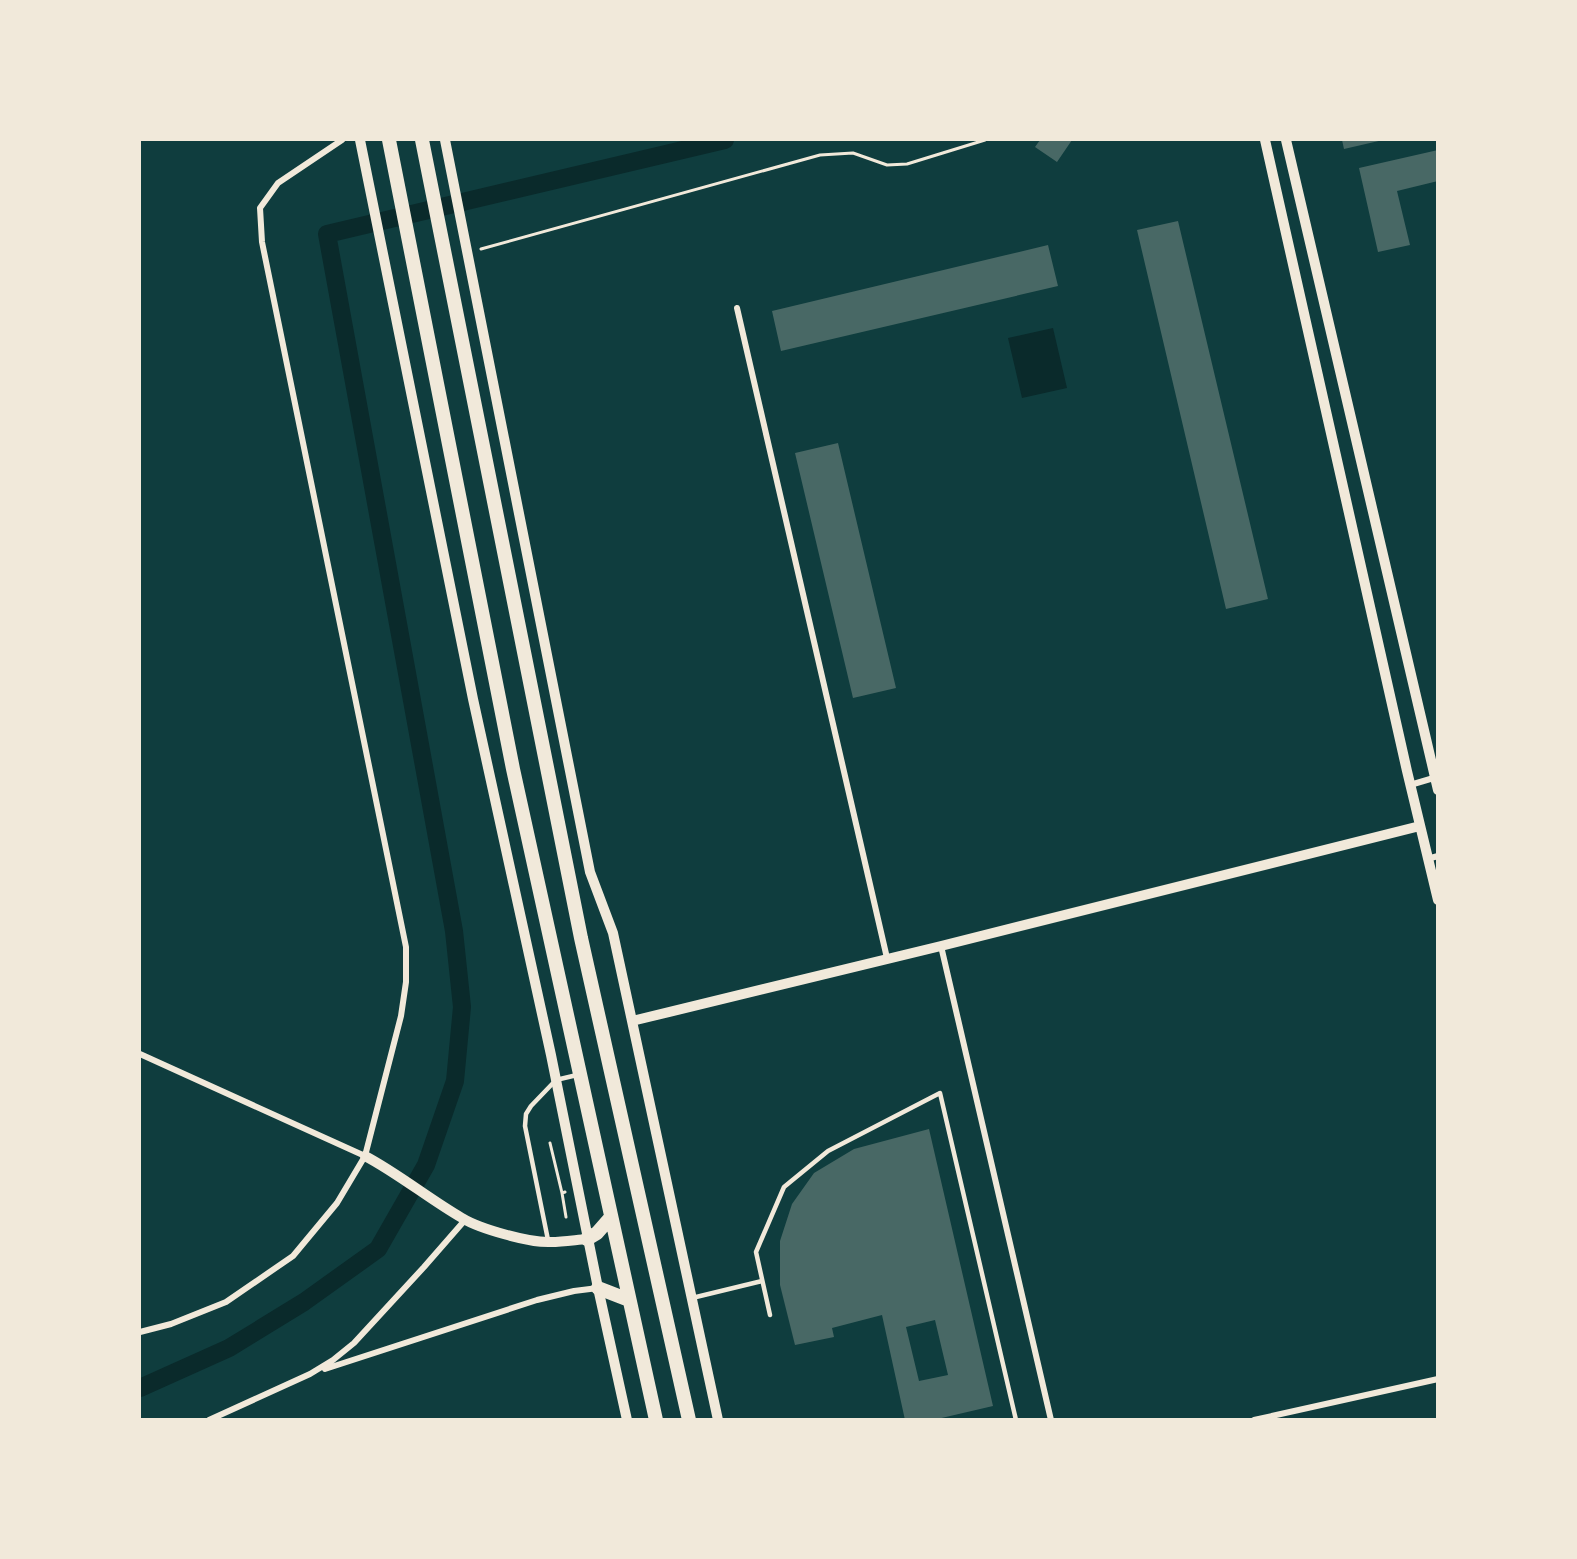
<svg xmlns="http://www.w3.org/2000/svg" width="1577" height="1559" font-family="Overpass,sans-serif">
<rect width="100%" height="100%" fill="#0f3d3e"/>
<path fill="#0a2a2b" d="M 1053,328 L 1067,388 L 1022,398 L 1008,338 Z"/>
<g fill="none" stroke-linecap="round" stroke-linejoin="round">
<path stroke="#0a2a2b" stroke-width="18" d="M 140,1388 L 229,1348 L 304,1302 L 378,1249 L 426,1165 L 455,1081 L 462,1007 L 454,931 L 327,234 L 725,140"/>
</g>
<path fill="#486865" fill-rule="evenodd" d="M 1040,140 L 1072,140 L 1057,162 L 1035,147 Z
M 1342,140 L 1383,140 L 1344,149 Z
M 1438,150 L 1438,181 L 1397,191 L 1410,245 L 1378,252 L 1359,168 Z
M 1178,221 L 1268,599 L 1226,609 L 1137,230 Z
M 1048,245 L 1058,286 L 781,351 L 772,311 Z
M 838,443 L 896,688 L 853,698 L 795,453 Z
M 929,1129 L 993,1406 L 933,1420 L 905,1420 L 882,1315 L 832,1328 L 834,1337 L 795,1345 L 780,1285 L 780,1241 L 792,1204 L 814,1173 L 854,1149 ZM 935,1320 L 948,1375 L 919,1381 L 906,1327 Z"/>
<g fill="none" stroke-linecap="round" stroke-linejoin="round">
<path stroke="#f1e9da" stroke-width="3" d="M 481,249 L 820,155 L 853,153 L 887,165 L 907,164 L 985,140
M 550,1143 L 562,1193 L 565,1192
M 562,1193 L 566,1217"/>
<path stroke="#f1e9da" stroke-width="4.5" d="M 548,1240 L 525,1126 L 526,1114 L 531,1106 L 556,1080 L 577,1075
M 692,1298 L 762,1281
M 770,1315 L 756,1252 L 784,1187 L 828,1151 L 940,1093 L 1016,1420"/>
<path stroke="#f1e9da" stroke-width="6" d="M 737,308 L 887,958
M 1410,785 L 1437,777
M 1427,859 L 1438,856
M 941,946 L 1051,1420
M 140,1054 L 365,1156
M 140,1332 L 171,1324 L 226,1302 L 293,1256 L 337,1203 L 365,1156 L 401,1016 L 406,982 L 406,947 L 262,242 L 260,208 L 278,183 L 342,140
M 325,1369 L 537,1300 L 574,1291 L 598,1288
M 209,1420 L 310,1374 L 333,1360 L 354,1343 L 424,1267 L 465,1220
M 1254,1420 L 1438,1379"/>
<path stroke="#f1e9da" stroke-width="10" d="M 360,140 L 473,699 L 551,1055 L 598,1288 L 627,1420
M 445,140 L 590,872 L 613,933 L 718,1420
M 1265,140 L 1407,771 L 1438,900
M 1286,140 L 1438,790
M 632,1021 L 941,946 L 1420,826
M 365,1156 C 399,1174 429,1199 462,1218 C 480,1229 530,1243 551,1242 C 563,1242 575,1240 587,1239"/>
<path stroke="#f1e9da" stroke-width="14" d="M 389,140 L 513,769 L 656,1420
M 422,140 L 581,938 L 689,1420
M 587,1239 L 597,1233 L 611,1217
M 598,1288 L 629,1300"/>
</g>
<rect width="1577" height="1559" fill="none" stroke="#f1e9da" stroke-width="282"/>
</svg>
